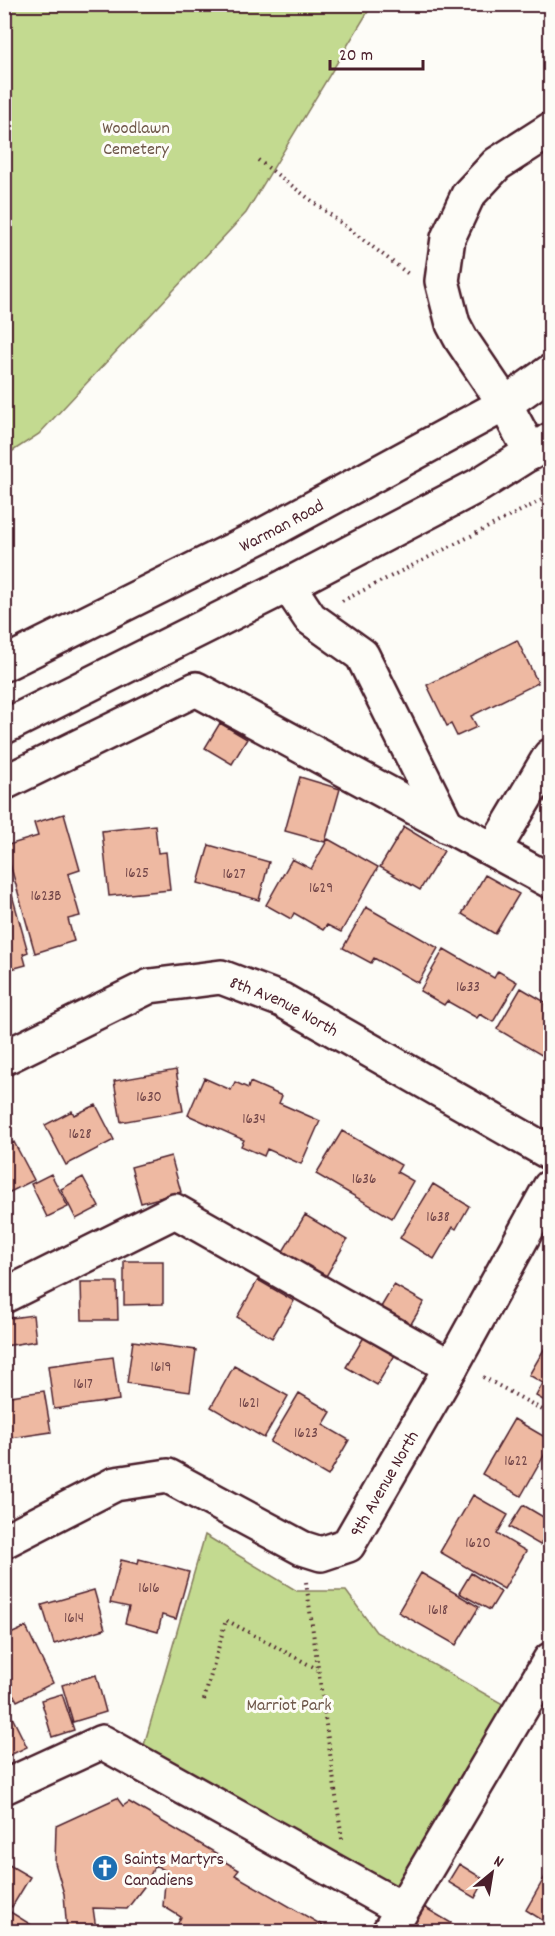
<svg xmlns="http://www.w3.org/2000/svg" width="555" height="1936" font-family="Dekko,sans-serif">
<rect width="100%" height="100%" fill="#fdfcf7"/>
<filter id="ink" filterUnits="userSpaceOnUse"><feTurbulence type="fractalNoise" baseFrequency=".0167" numOctaves="2"/><feDisplacementMap in="SourceGraphic" scale="12" xChannelSelector="R" yChannelSelector="G"/><feConvolveMatrix kernelMatrix="1 2 1 2 8 2 1 2 1" color-interpolation-filters="sRGB"/></filter>
<g filter="url(#ink)">
<path fill="#c3da90" stroke="#867c5e" stroke-width="1.5" d="M 5,4 L 372,5 L 246,213 L 39,434 L 5,456 Z
M 205,1535 L 297,1591 L 346,1591 L 376,1632 L 508,1707 L 401,1895 L 142,1752 Z"/>
<path fill="#eeb9a2" stroke="#4a1f2b" stroke-width="1.5" d="M 517,640 L 538,683 L 471,716 L 477,727 L 457,736 L 451,724 L 447,726 L 427,685 Z
M 220,723 L 247,739 L 232,764 L 205,748 Z
M 300,777 L 340,789 L 325,842 L 285,831 Z
M 64,814 L 80,870 L 68,874 L 80,916 L 68,919 L 74,941 L 35,953 L 5,846 L 38,836 L 34,823 Z
M 155,825 L 158,853 L 166,852 L 170,890 L 109,896 L 102,831 Z
M 404,827 L 444,851 L 420,890 L 380,867 Z
M 328,839 L 378,867 L 341,932 L 327,925 L 323,930 L 294,913 L 291,919 L 266,905 L 292,859 L 311,869 Z
M 209,845 L 269,862 L 259,900 L 198,883 Z
M 485,875 L 519,894 L 495,934 L 462,914 Z
M 7,877 L 28,952 L 23,954 L 26,965 L 4,971 L 4,878 Z
M 366,907 L 438,948 L 418,983 L 374,958 L 371,963 L 343,948 Z
M 444,949 L 494,978 L 498,971 L 517,982 L 493,1022 L 480,1014 L 477,1018 L 447,1001 L 444,1005 L 420,991 Z
M 521,988 L 550,1005 L 550,1060 L 497,1029 Z
M 176,1070 L 183,1111 L 121,1122 L 114,1081 Z
M 204,1078 L 231,1090 L 235,1082 L 248,1088 L 250,1082 L 282,1096 L 279,1103 L 320,1121 L 301,1164 L 267,1149 L 264,1156 L 241,1146 L 244,1140 L 188,1115 Z
M 96,1105 L 114,1140 L 66,1165 L 45,1125 L 72,1111 L 74,1115 Z
M 342,1131 L 401,1165 L 397,1172 L 413,1181 L 392,1218 L 316,1174 Z
M 14,1142 L 34,1180 L 4,1195 L 4,1147 Z
M 171,1156 L 181,1192 L 141,1203 L 131,1167 Z
M 51,1174 L 68,1207 L 47,1217 L 31,1184 Z
M 83,1177 L 99,1207 L 76,1219 L 61,1189 Z
M 433,1184 L 469,1206 L 456,1229 L 453,1227 L 434,1259 L 400,1238 Z
M 305,1215 L 347,1240 L 325,1278 L 282,1253 Z
M 124,1261 L 163,1261 L 163,1304 L 124,1305 Z
M 258,1280 L 294,1301 L 272,1338 L 237,1317 Z
M 81,1282 L 117,1282 L 118,1320 L 82,1320 Z
M 394,1285 L 424,1302 L 408,1329 L 378,1312 Z
M 33,1315 L 36,1341 L 4,1346 L 4,1319 Z
M 364,1337 L 395,1355 L 377,1385 L 346,1367 Z
M 550,1339 L 550,1404 L 536,1396 L 543,1383 L 529,1375 Z
M 133,1341 L 196,1350 L 190,1392 L 127,1383 Z
M 113,1357 L 119,1400 L 54,1409 L 48,1366 Z
M 234,1366 L 288,1396 L 264,1438 L 211,1407 Z
M 44,1391 L 51,1432 L 4,1439 L 4,1397 Z
M 299,1393 L 331,1412 L 323,1425 L 349,1440 L 328,1476 L 270,1442 Z
M 514,1419 L 550,1440 L 550,1445 L 521,1496 L 482,1474 Z
M 473,1495 L 508,1515 L 497,1534 L 526,1551 L 504,1589 L 440,1552 Z
M 523,1505 L 550,1521 L 550,1527 L 540,1545 L 509,1527 Z
M 139,1559 L 189,1572 L 176,1619 L 162,1615 L 158,1632 L 125,1623 L 129,1607 L 110,1603 L 121,1560 L 138,1564 Z
M 421,1573 L 479,1607 L 456,1645 L 398,1612 Z
M 471,1573 L 501,1592 L 490,1610 L 459,1593 Z
M 94,1590 L 105,1629 L 54,1644 L 42,1605 Z
M 26,1627 L 53,1683 L 17,1701 L 4,1676 L 4,1637 Z
M 96,1675 L 106,1712 L 73,1722 L 62,1685 Z
M 62,1694 L 74,1730 L 52,1737 L 41,1700 Z
M 4,1701 L 27,1747 L 4,1758 Z
M 117,1798 L 123,1806 L 129,1802 L 219,1855 L 217,1857 L 239,1870 L 235,1875 L 327,1928 L 325,1932 L 178,1932 L 175,1929 L 181,1917 L 163,1906 L 166,1871 L 155,1865 L 146,1884 L 127,1909 L 93,1908 L 96,1929 L 67,1932 L 64,1894 L 55,1863 L 56,1826 Z
M 4,1862 L 30,1877 L 12,1907 L 4,1902 Z
M 459,1864 L 485,1880 L 475,1898 L 448,1882 Z
M 550,1868 L 550,1925 L 526,1910 Z
M 424,1907 L 458,1927 L 455,1932 L 409,1932 Z
M 4,1908 L 38,1929 L 37,1932 L 4,1932 Z"/>
<g fill="none" stroke-linecap="round" stroke-linejoin="round">
<defs>
<g id="minor">
<path d="M 531,453 L 505,404 L 461,339 L 453,324 L 442,281 L 448,238 L 468,195 L 497,164 L 550,130"/>
<path d="M 288,585 L 310,618 L 362,655 L 447,826"/>
<path d="M 4,783 L 196,689 L 550,881"/>
<path d="M 494,850 L 550,756"/>
<path id="s1" d="M 4,1058 L 150,986 L 221,977 L 282,1000 L 550,1153"/>
<path d="M 4,1296 L 175,1211 L 451,1367"/>
<path id="s2" d="M 4,1541 L 115,1484 L 168,1476 L 302,1548 L 321,1554 L 348,1545 L 451,1367 L 550,1187"/>
<path d="M 4,1787 L 102,1742 L 402,1909"/>
<path d="M 389,1932 L 550,1660"/>
</g>
<g id="major">
<path id="s3" d="M 4,664 L 267,533 L 505,404 L 550,372"/>
<path d="M 4,727 L 288,585 L 479,485 L 550,440"/>
</g>
</defs>
<use href="#minor" stroke="#4a1f2b" stroke-width="38"/>
<use href="#major" stroke="#4a1f2b" stroke-width="38"/>
<path stroke="#4a1f2b" stroke-width="4" stroke-dasharray="1.5 4.5" stroke-linecap="butt" d="M 258,160 L 411,276
M 342,601 L 550,496
M 483,1377 L 550,1414
M 306,1582 L 342,1839
M 204,1700 L 226,1620 L 317,1669"/>
<use href="#minor" stroke="#fdfcf7" stroke-width="33"/>
<use href="#major" stroke="#fdfcf7" stroke-width="33"/>
</g>
</g>
<defs>
<symbol id="church-disc" viewBox="-11 -11 22 22"><circle r="9.5" fill="#1f6fb2" stroke="#fdfcf7"/><path d="M-1.2-6h2.4v3.5h3.3v2.4h-3.3V6h-2.4V-.1h-3.3v-2.4h3.3Z" fill="#fff"/></symbol>
</defs>
<g fill-rule="evenodd">
<use href="#church-disc" x="90" y="1853" width="30" height="30"/>
</g>
<g text-anchor="middle" stroke-width="6" stroke-linejoin="round" paint-order="stroke">
<g font-size="15" fill="#734649">
<text x="137" y="877">1625</text>
<text x="234" y="878">1627</text>
<text x="321" y="892">1629</text>
<text x="46" y="900">1623B</text>
<text x="468" y="991">1633</text>
<text x="149" y="1101">1630</text>
<text x="254" y="1123">1634</text>
<text x="80" y="1138">1628</text>
<text x="364" y="1183">1636</text>
<text x="438" y="1221">1638</text>
<text x="161" y="1371">1619</text>
<text x="83" y="1388">1617</text>
<text x="249" y="1407">1621</text>
<text x="306" y="1437">1623</text>
<text x="516" y="1465">1622</text>
<text x="478" y="1547">1620</text>
<text x="149" y="1592">1616</text>
<text x="438" y="1614">1618</text>
<text x="74" y="1622">1614</text>
</g>
<g font-size="18" fill="#6e5749" stroke="#fdfcf7">
<text x="136" y="133">Woodlawn<tspan x="136" dy="21">Cemetery</tspan></text>
<text x="289" y="1710">Marriot Park</text>
</g>
<g font-size="18" fill="#4a1f2b" stroke="#fdfcf7">
<text dy="6" stroke="none"><textPath href="#s3" startOffset="310">Warman Road</textPath></text>
<text dy="6" stroke="none"><textPath href="#s1" startOffset="304">8th Avenue North</textPath></text>
<text dy="6" stroke="none"><textPath href="#s2" startOffset="450">9th Avenue North</textPath></text>
</g>
<g font-size="18" fill="#4a1f2b" stroke="#fdfcf7" text-anchor="start">
<text x="124" y="1864">Saints Martyrs<tspan x="124" dy="21">Canadiens</tspan></text>
</g>
</g>
<rect width="555" height="1936" fill="none" stroke="#fdfcf7" stroke-width="24"/>
<rect x="12" y="12" width="531" height="1912" fill="none" stroke="#4a1f2b" stroke-width="2" filter="url(#ink)"/>
<g transform="translate(492 1873) rotate(30)" stroke="#fdfcf7" stroke-width="4.5" paint-order="stroke">
<path d="M0-4.5L10 22L0 15L-10 22Z" fill="#4a1f2b"/>
<text y="-9" font-size="16" font-weight="bold" text-anchor="middle" fill="#4a1f2b">N</text>
</g>
<path d="M330 60v9h93v-9" fill="none" stroke="#4a1f2b" stroke-width="3"/>
<text x="339" y="60" font-size="18" fill="#4a1f2b" stroke="#fdfcf7" stroke-width="4.5" paint-order="stroke">20 m</text>
</svg>
